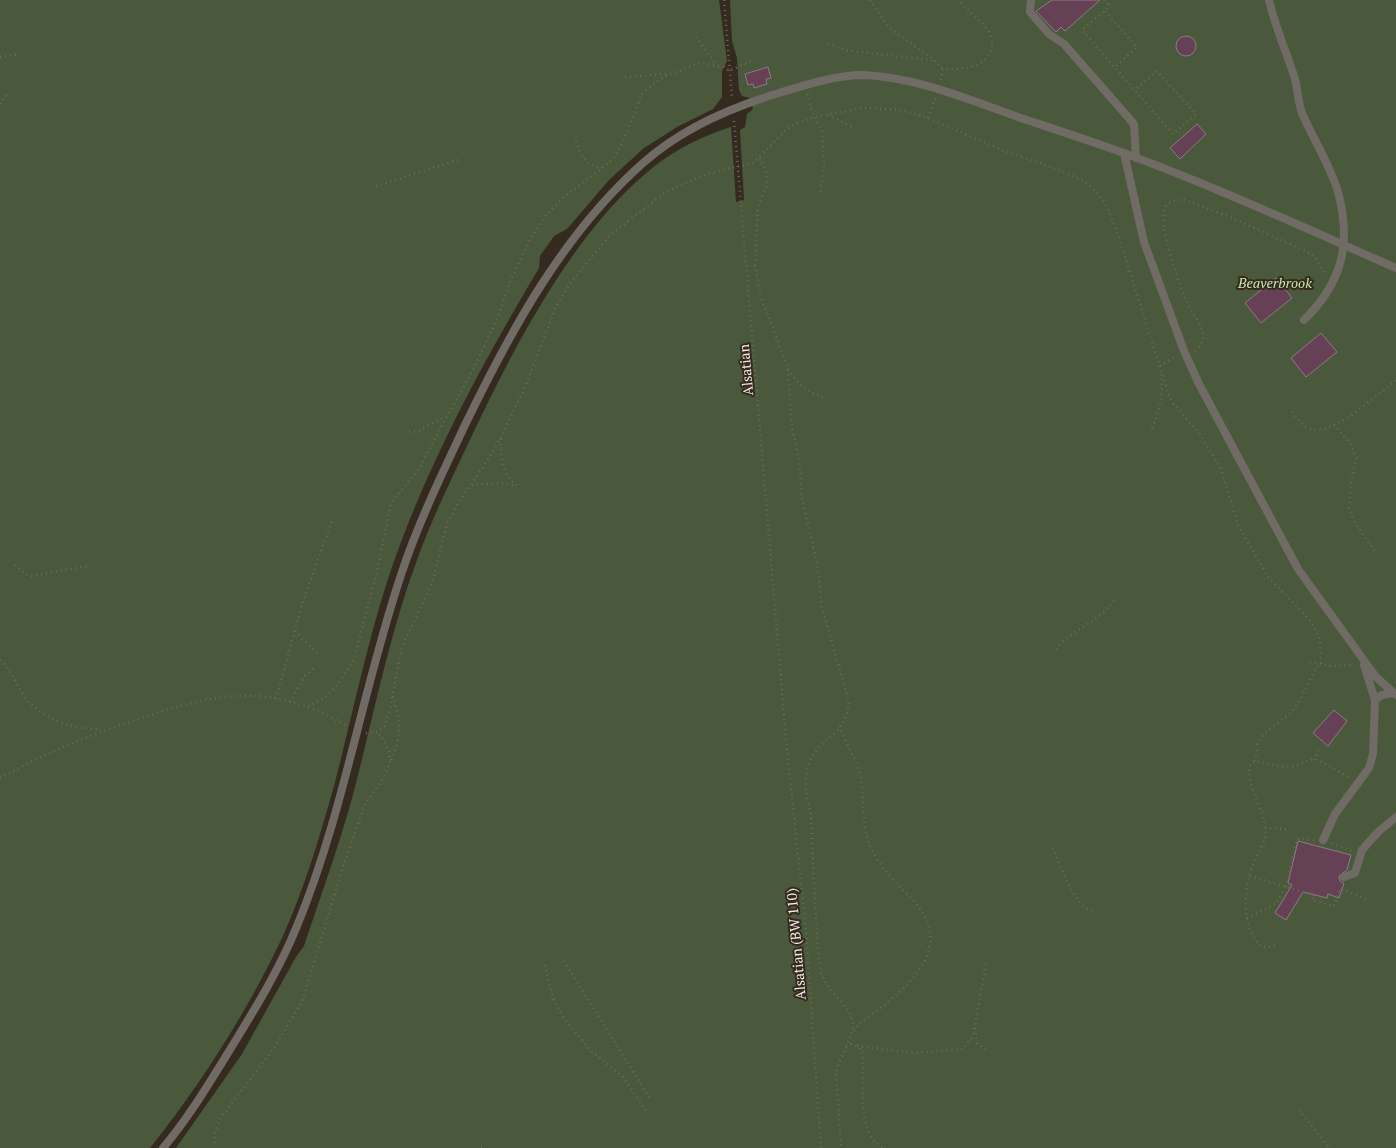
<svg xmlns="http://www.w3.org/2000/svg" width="1396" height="1148" font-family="'PT Serif',serif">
<rect width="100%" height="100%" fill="#352a1f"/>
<path fill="#4a593b" d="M 0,0 L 719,0 L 727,61 L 722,71 L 722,97 L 713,109 L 677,127 L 644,148 L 609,180 L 567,229 L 554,236 L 540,256 L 539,268 C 481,366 424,470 388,579 C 366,647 352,717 334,786 C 320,836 304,890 282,938 C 247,1012 201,1084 150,1148 L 0,1148 Z
M 730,0 L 1396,0 L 1396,1148 L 176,1148 L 242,1054 L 296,957 L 304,946 C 321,895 340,843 354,791 C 374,714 389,635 417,560 C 431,521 449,484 467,446 C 511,353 570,235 651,169 C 674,150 702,136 731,127 L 736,202 L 744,200 L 740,130 L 745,127 L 747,114 L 753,109 L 750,98 L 742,96 L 739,90 L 737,58 L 732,41 Z"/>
<path fill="#664155" stroke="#8d7b84" d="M 1052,0 L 1100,0 L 1065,31 L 1061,27 L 1056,32 L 1036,11 Z
M1176 46a10 10 0 1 1 20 0a10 10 0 1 1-20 0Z
M 768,67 L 771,78 L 766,79 L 767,84 L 754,88 L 753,84 L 748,85 L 745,74 Z
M 1197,124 L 1206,134 L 1180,159 L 1170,148 Z
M 1276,278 L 1292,298 L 1261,323 L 1245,303 Z
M 1321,333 L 1337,352 L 1306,377 L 1291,358 Z
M 1334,710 L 1347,721 L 1328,746 L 1313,733 Z
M 1298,841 L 1351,855 L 1347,870 L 1339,876 L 1340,881 L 1344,883 L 1339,898 L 1328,894 L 1327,898 L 1303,892 L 1286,920 L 1275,913 L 1292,885 L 1288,883 Z"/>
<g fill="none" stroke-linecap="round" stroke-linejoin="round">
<path stroke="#71675d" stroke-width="2.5" stroke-dasharray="1 4" stroke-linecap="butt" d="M 724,0 L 732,98
M 870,0 L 889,28 L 934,60 L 943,69
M 1104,0 L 1108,4 L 1106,10 L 1082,30 L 1173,134 L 1196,114 L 1157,71 L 1135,90
M 1105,11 L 1137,47 L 1115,67
M 696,37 L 715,63
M 828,44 L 845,50 L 936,61
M 0,57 L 19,54
M 625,77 L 668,74
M 941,80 L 943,69 C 952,69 962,69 971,67 C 989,63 999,44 986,28 C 978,18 967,11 959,0
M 807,94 L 814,117 L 822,131 L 824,167 L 820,193
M 0,104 L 8,92
M 828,115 L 855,128
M 928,118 L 935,98
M 734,121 L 786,739 L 806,931 L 821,1148
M 576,141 C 581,156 585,166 602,168
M 760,158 L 767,174 L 766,187 L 758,207 L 755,265 L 761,297 L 788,368 L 792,427 L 800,466 L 802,499 L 818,568 L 822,607 L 849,702 C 848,707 848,713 846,717 C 834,745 807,741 806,783 C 805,795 811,808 811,820 C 813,857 814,894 817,931 C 818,944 818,959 821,972 C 826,992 850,1003 853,1023 C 855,1035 839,1058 836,1072 L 841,1148
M 376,186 L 458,160
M 1195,351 C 1200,346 1204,341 1203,334 C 1202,325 1193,315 1189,306 C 1181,290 1155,220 1166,206 C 1171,200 1178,200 1184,200 L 1225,215 L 1310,253 L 1316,259 L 1325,273
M 1160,366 L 1176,356
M 788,369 C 799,386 808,392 826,399
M 1292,412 C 1296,416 1300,423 1305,427 C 1328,442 1379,393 1396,380
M 1334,425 L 1350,443 L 1356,458 L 1351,484 L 1349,509 L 1355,523 L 1376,553
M 1152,428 C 1160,409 1164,395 1161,374
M 409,432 L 420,430 L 448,415 L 476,364 L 499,314 L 511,279 L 530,240 L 547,214 L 564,197 L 612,160 L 621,146 L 642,94 L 663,77 L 699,63 L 724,67 L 729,71 L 753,60
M 501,439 C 500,459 503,476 520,488
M 472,485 L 498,483 L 516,486
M 15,565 L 25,574 L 32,576 L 87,566
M 295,631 L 317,653
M 1056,649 C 1072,629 1099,623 1114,600
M 0,660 C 12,670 15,683 24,696 C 40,718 75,731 101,729
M 1310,662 L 1329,666 L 1353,665
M 276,699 L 303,601 L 333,518
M 290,702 L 305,676 L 314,668
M 308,706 L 321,700 L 334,689 L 353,662 L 377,572 L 391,503 L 419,469 L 447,416
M 840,726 C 845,743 856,758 860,775 C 865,799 861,823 870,846 C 880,870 901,886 917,905 C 958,955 895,997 859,1024 L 853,1032
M 366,733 L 377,732 L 385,726 L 390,709 L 402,646 L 432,584 L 447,524 L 458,503 L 484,466 L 501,437 L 525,387 L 556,307 L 571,282 L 609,236 L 667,191 L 707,174 L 753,163 L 787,129 L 800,122 L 814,117 L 864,108 L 902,110 L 928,118 L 1002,150 L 1064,172 L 1084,181 L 1096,192 L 1107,206 L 1119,238 L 1171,401 L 1199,433 L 1221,469 L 1238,525 L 1268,577 L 1311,621 L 1320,639 L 1321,663 C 1307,678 1305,698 1290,713 C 1278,725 1265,729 1257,745
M 391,760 C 402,733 401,724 393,696
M 1314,760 L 1320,747
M 1255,761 L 1257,748
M 0,778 C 47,752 95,733 147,716 C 185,704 221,693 262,696 C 292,699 320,711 347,726
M 1265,828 L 1287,829
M 1332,843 L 1352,851
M 1053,848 C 1060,864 1074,908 1093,911
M 1250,876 L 1314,895 L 1312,900 L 1334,906 L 1340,889 L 1367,899
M 1286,887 L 1297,839 L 1314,840
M 1247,918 L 1277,903 L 1283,891
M 1275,946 L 1262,947 C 1241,928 1243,889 1253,864 C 1257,854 1266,843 1266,832 C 1264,808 1249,794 1249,766 L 1255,761 C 1268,764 1281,768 1294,766 C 1302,765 1308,758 1316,760 C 1320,760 1344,775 1350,778
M 564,961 L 651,1100
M 545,965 L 553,998 L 563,1017 L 590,1050 L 623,1077 L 646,1110
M 975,1028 L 977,1043 L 989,1052
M 846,1046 L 851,1044 L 857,1046 L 861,1050 C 868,1081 852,1126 882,1148
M 857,1046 L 912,1053 L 963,1049 L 973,1036 L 986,964
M 1299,1110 L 1330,1148
M 215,1143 L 214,1135 L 221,1117 L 274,1048 L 302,1002 L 344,864 L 365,804 L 384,777 L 390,761 L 389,751 L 384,740 L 377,732
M 481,1148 L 482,1148"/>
<path stroke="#716b66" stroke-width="8" d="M 1031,0 L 1030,12 L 1049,34 L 1064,44 L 1134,124 L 1136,158
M 1269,0 C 1275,27 1287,53 1295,79 C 1298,90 1298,103 1302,113 C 1312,137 1332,169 1338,192 C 1352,244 1342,283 1304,320
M 1124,153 L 1144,242 L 1184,351 L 1199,384 L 1298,569 L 1376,677 L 1396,695
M 1375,700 L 1382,695 L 1393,693
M 1323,840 L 1335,814 L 1369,768 L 1373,754 L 1375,700 L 1364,665
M 1344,877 L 1355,873 L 1362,850 L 1378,832 L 1396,817
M 163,1148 C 186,1121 205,1090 223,1061 C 250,1017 278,973 297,926 C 344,812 362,691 401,575 C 418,523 442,474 465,425 C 511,330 563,234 643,163 C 680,130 732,107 779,93 C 806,85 835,75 863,75 C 917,77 970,100 1021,118 C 1054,129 1088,140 1121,152 C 1214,186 1305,228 1396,268"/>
</g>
<g text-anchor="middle" stroke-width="4" stroke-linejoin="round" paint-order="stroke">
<g font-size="14" font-style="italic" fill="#c9e9ac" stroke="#352a1f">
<text x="1275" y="288">Beaverbrook</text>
</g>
<g font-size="14" fill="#f3ece4" stroke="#352a1f">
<text transform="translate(746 370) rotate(-95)" y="5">Alsatian</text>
<text transform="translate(796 944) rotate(-95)" y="5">Alsatian (BW 110)</text>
</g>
</g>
</svg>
